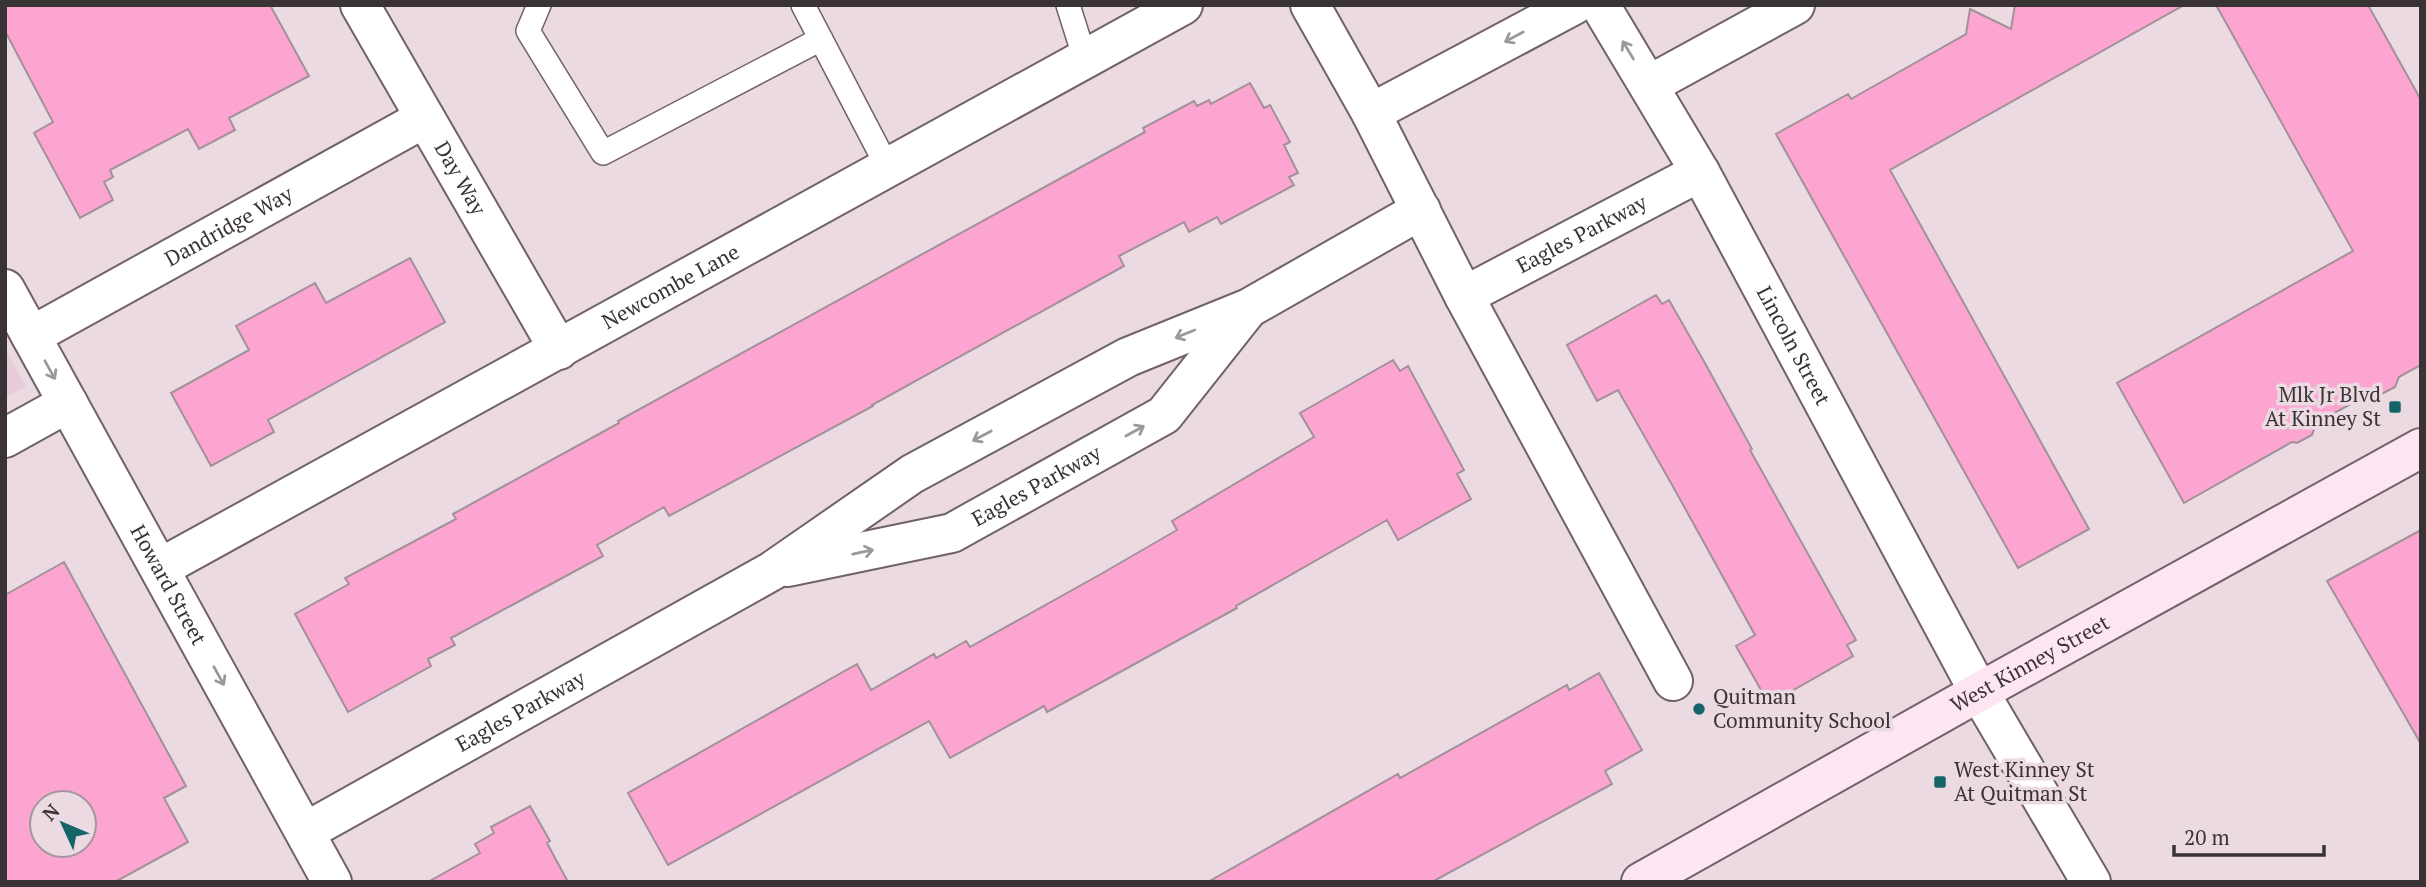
<svg xmlns="http://www.w3.org/2000/svg" width="2426" height="887" font-family="'PT Serif',serif">
<rect width="100%" height="100%" fill="#ecdae2"/>
<path fill="#e6ccd8" d="M 5,349 L 26,386 L 5,398 Z"/>
<path fill="#fca5d1" stroke="#a29198" stroke-width="2" fill-rule="evenodd" d="M 5,5 L 270,5 L 309,76 L 229,118 L 235,130 L 199,149 L 188,129 L 110,170 L 113,177 L 104,182 L 113,200 L 80,218 L 34,133 L 53,122 L 5,31 Z
M 2015,5 L 2184,5 L 1890,170 L 2089,529 L 2018,568 L 1776,134 L 1848,94 L 1851,99 L 1966,34 L 1970,9 L 2011,29 Z
M 2216,5 L 2368,5 L 2421,100 L 2421,365 L 2399,377 L 2395,387 L 2376,397 L 2367,395 L 2316,423 L 2312,435 L 2297,443 L 2292,442 L 2184,503 L 2117,383 L 2353,251 Z
M 1250,83 L 1264,108 L 1270,105 L 1290,142 L 1284,145 L 1298,173 L 1289,177 L 1294,185 L 1221,224 L 1217,217 L 1189,232 L 1184,222 L 1119,256 L 1124,266 L 872,405 L 873,406 L 669,516 L 664,507 L 597,545 L 603,556 L 451,638 L 455,645 L 428,659 L 431,666 L 348,712 L 295,614 L 349,584 L 345,578 L 456,519 L 453,514 L 619,423 L 618,421 L 1145,132 L 1143,128 L 1194,101 L 1197,106 L 1209,100 L 1211,104 Z
M 410,258 L 445,322 L 268,420 L 274,432 L 211,466 L 171,393 L 249,350 L 236,326 L 315,283 L 326,303 Z
M 1656,295 L 1662,304 L 1669,300 L 1706,365 L 1752,449 L 1750,450 L 1856,640 L 1847,645 L 1853,656 L 1769,704 L 1736,646 L 1755,635 L 1671,483 L 1618,390 L 1597,401 L 1567,345 Z
M 1393,360 L 1400,371 L 1408,366 L 1464,470 L 1457,474 L 1471,499 L 1398,540 L 1387,520 L 1236,606 L 1237,608 L 1047,712 L 1044,706 L 950,758 L 929,721 L 668,865 L 628,793 L 857,664 L 871,690 L 934,654 L 936,658 L 966,641 L 970,647 L 1101,574 L 1177,530 L 1172,521 L 1314,437 L 1300,413 Z
M 2421,530 L 2421,744 L 2327,581 Z
M 64,562 L 186,786 L 164,798 L 188,842 L 115,882 L 5,882 L 5,595 ZM 42,803 L 84,803 L 84,845 L 42,845 Z
M 1599,673 L 1642,750 L 1605,771 L 1612,784 L 1432,882 L 1208,882 L 1398,774 L 1400,778 L 1567,685 L 1569,690 Z
M 530,806 L 550,841 L 547,843 L 568,882 L 428,882 L 480,853 L 475,844 L 494,833 L 491,827 Z"/>
<g fill="none" stroke-linecap="round" stroke-linejoin="round">
<defs>
<path id="lane" d="M 539,5 L 528,31 L 603,153 L 821,39
M 803,5 L 888,168
M 1068,5 L 1085,59"/>
<g id="street">
<path id="s1" d="M 360,5 L 559,350"/>
<path d="M 1310,5 L 1371,113 L 1464,296 L 1673,681"/>
<path id="s2" d="M 1600,5 L 1700,172 L 1979,692 L 2091,882"/>
<path d="M 1649,85 L 1795,5"/>
<path d="M 1371,113 L 1574,5"/>
<path id="s3" d="M 5,289 L 332,882"/>
<path id="s4" d="M 1464,296 L 1700,172"/>
<path id="s5" d="M 31,336 L 425,118"/>
<path d="M 5,438 L 68,403"/>
<path id="s6" d="M 788,567 L 952,533 L 1164,415 L 1248,309"/>
<path id="s7" d="M 160,568 L 1183,5"/>
<path id="s8" d="M 305,832 L 772,571 L 912,474 L 1128,357 L 1249,308 L 1421,210"/>
</g>
<g id="secondary">
<path id="s9" d="M 1641,882 L 1979,692 L 2421,448"/>
</g>
</defs>
<use href="#lane" stroke="#716168" stroke-width="26"/>
<use href="#street" stroke="#716168" stroke-width="42"/>
<use href="#secondary" stroke="#716168" stroke-width="42"/>
<use href="#lane" stroke="#fff" stroke-width="23"/>
<use href="#street" stroke="#fff" stroke-width="38"/>
<use href="#secondary" stroke="#fde5f1" stroke-width="38"/>
</g>
<defs><path id="oneway-shaft" d="M-6 0H5M1.5-3L5.5 0L1.5 3" fill="none" stroke-width="1.6" stroke-linecap="round" stroke-linejoin="round" transform="scale(1.75)"/></defs>
<g stroke="#9c999a">
<use href="#oneway-shaft" transform="translate(1514 37) rotate(152)"/>
<use href="#oneway-shaft" transform="translate(1628 50) rotate(-121)"/>
<use href="#oneway-shaft" transform="translate(1185 334) rotate(158)"/>
<use href="#oneway-shaft" transform="translate(50 370) rotate(61)"/>
<use href="#oneway-shaft" transform="translate(1135 431) rotate(-29)"/>
<use href="#oneway-shaft" transform="translate(982 436) rotate(152)"/>
<use href="#oneway-shaft" transform="translate(863 552) rotate(-12)"/>
<use href="#oneway-shaft" transform="translate(219 676) rotate(61)"/>
</g>
<g fill="#156467" stroke="#ecdae2" stroke-width="2.5">
<rect x="2388" y="400" width="14" height="14" rx="3.5"/>
<circle cx="1699" cy="709" r="7"/>
<rect x="1933" y="775" width="14" height="14" rx="3.5"/>
</g>
<g text-anchor="middle" stroke-width="7" stroke-linejoin="round" paint-order="stroke">
<g font-size="21" fill="#3a3336" stroke="#ecdae2">
<text dy="7" stroke="none"><textPath href="#s1" startOffset="200">Day Way</textPath></text>
<text dy="7" stroke="none"><textPath href="#s5" startOffset="226">Dandridge Way</textPath></text>
<text dy="7" stroke="none"><textPath href="#s4" startOffset="133">Eagles Parkway</textPath></text>
<text dy="7" stroke="none"><textPath href="#s7" startOffset="583">Newcombe Lane</textPath></text>
<text dy="7" stroke="none"><textPath href="#s2" startOffset="392">Lincoln Street</textPath></text>
<text dy="7" stroke="none"><textPath href="#s6" startOffset="264">Eagles Parkway</textPath></text>
<text dy="7" stroke="none"><textPath href="#s3" startOffset="338">Howard Street</textPath></text>
<text dy="7" stroke="none"><textPath href="#s9" startOffset="446">West Kinney Street</textPath></text>
<text dy="7" stroke="none"><textPath href="#s8" startOffset="247">Eagles Parkway</textPath></text>
</g>
<g font-size="21" fill="#3a3336" stroke="#ecdae2" text-anchor="start">
<text x="2381" y="402" text-anchor="end">Mlk Jr Blvd<tspan x="2381" dy="24">At Kinney St</tspan></text>
<text x="1713" y="704">Quitman<tspan x="1713" dy="24">Community School</tspan></text>
<text x="1954" y="777">West Kinney St<tspan x="1954" dy="24">At Quitman St</tspan></text>
</g>
</g>
<rect width="2426" height="887" fill="none" stroke="#3a3336" stroke-width="14"/>
<g transform="translate(63 824) rotate(314)"><circle r="33" fill="#ecdae2" stroke="#a5979d" stroke-width="2"/>
<path d="M0-5L12 26L0 18L-12 26Z" fill="#156467"/>
<text y="-10" font-size="19" font-weight="bold" text-anchor="middle" fill="#3a3336">N</text>
</g>
<path d="M2174 845v10h150v-10" fill="none" stroke="#3a3336" stroke-width="3.5"/>
<text x="2184" y="845" font-size="21" fill="#3a3336" stroke="#ecdae2" stroke-width="5" paint-order="stroke">20 m</text>
</svg>
